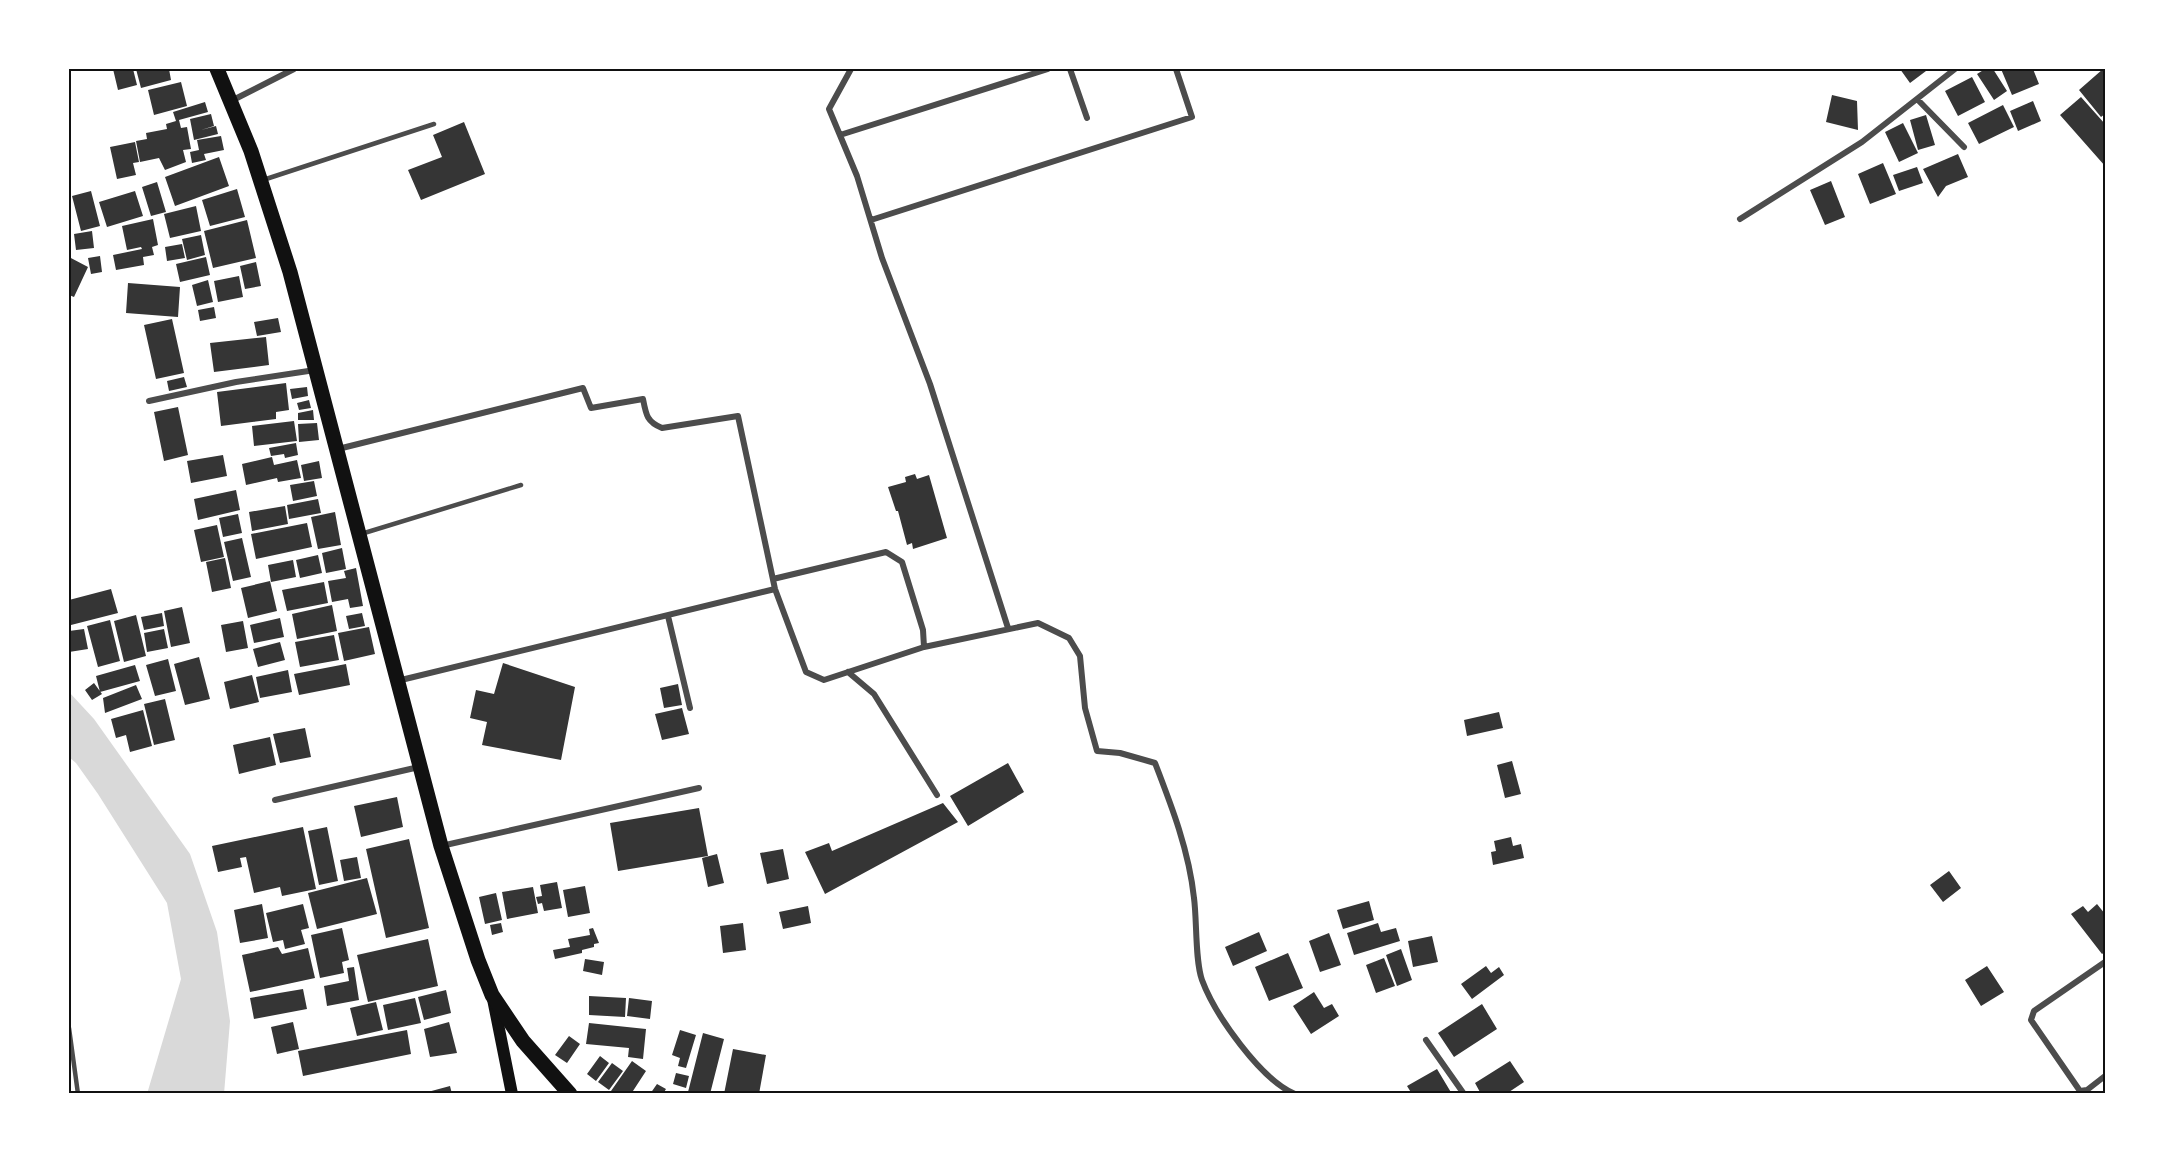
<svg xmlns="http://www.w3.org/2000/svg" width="2174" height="1163" font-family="Rubik,sans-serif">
<rect width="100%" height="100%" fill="#fff"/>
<path fill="#d9d9d9" d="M 69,692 L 94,719 L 190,854 L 217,932 L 230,1021 L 224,1094 L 147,1094 L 181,979 L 167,903 L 98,794 L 76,763 L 69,757 Z"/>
<path fill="#353535" d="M 113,69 L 133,69 L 137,85 L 118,90 Z
M 136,69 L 169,69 L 171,80 L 141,88 Z
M 1900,69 L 1924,69 L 1926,71 L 1910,83 Z
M 1985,69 L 1993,69 L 2007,91 L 1994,100 L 1977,74 Z
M 2001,69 L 2033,69 L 2039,84 L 2012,95 Z
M 2103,69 L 2105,114 L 2101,117 L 2079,90 Z
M 1972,77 L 1985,102 L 1958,116 L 1945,91 Z
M 181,82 L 187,106 L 154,115 L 148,90 Z
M 1832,95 L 1857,101 L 1858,130 L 1826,122 Z
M 2081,97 L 2105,124 L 2105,166 L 2060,115 Z
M 2033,101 L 2041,121 L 2018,131 L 2010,111 Z
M 205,102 L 208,112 L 179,120 L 181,128 L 187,127 L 191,149 L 183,150 L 186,162 L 165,170 L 159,158 L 140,162 L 136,141 L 147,139 L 146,133 L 167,129 L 166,124 L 176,121 L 173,112 Z
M 2003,105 L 2014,127 L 1979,144 L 1968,123 Z
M 211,114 L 214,126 L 201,130 L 216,126 L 218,134 L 194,140 L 190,119 Z
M 1926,115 L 1935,145 L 1918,150 L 1910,120 Z
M 464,122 L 485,174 L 421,200 L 408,170 L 442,157 L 433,135 Z
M 1903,123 L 1918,153 L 1899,162 L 1885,132 Z
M 221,136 L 224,150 L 204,154 L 206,160 L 192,163 L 190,152 L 199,150 L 197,140 Z
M 135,142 L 139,162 L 133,163 L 136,175 L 117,179 L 110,147 Z
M 1958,154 L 1968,177 L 1946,186 L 1938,197 L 1923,169 Z
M 219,157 L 229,186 L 175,206 L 165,177 Z
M 1883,163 L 1896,194 L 1870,204 L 1858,174 Z
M 1917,167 L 1923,183 L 1899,191 L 1893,175 Z
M 1831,181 L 1845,217 L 1825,225 L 1810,190 Z
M 157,182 L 166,212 L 151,216 L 142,187 Z
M 237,189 L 245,217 L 210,226 L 202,200 Z
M 91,191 L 100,226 L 81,231 L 72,196 Z
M 135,191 L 143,216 L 107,227 L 99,202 Z
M 196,206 L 201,231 L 170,238 L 164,214 Z
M 153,219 L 158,245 L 152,247 L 154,255 L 143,257 L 144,265 L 116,270 L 113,255 L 142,249 L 141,247 L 127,250 L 122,226 Z
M 247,220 L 256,258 L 213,268 L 204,231 Z
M 92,231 L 94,248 L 76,250 L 74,234 Z
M 201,235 L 205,255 L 187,260 L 182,239 Z
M 182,244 L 185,258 L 167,261 L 165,247 Z
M 100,256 L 102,272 L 91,274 L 88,258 Z
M 69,257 L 88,267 L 74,297 L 69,295 Z
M 206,257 L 210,275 L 180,282 L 176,264 Z
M 256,262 L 261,286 L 245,289 L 240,266 Z
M 239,276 L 243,297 L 218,302 L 214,281 Z
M 208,280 L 213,302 L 197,306 L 192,285 Z
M 128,283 L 180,287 L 178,317 L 126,313 Z
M 214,307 L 216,318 L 200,321 L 198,310 Z
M 278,318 L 281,332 L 257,336 L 254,322 Z
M 172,319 L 184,373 L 156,379 L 144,325 Z
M 266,337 L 269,365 L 214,372 L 210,343 Z
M 184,377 L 187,387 L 169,391 L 167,381 Z
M 286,383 L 289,410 L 276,412 L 276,419 L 221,426 L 217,392 Z
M 307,387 L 308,396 L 292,399 L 290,389 Z
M 309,400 L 311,408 L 299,410 L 297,403 Z
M 178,407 L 188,455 L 164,461 L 154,412 Z
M 313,410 L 314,420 L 298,420 L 298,413 Z
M 294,421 L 297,441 L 254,446 L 252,426 Z
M 317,423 L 319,440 L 299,442 L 298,424 Z
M 296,443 L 298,455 L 285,458 L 284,454 L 271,456 L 269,448 Z
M 223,455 L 227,476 L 191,483 L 187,461 Z
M 272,457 L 274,465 L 297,460 L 301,478 L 278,482 L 277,478 L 246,485 L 242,464 Z
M 319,461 L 322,478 L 304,481 L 301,465 Z
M 915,474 L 917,479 L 929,475 L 947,538 L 913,549 L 912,543 L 907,545 L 898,511 L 896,511 L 888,487 L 906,482 L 905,477 Z
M 314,481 L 317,496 L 293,501 L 290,485 Z
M 236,490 L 240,510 L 198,520 L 194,499 Z
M 318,499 L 321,513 L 289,519 L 287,505 Z
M 285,506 L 288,524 L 252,531 L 249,512 Z
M 335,512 L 341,545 L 318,549 L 311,517 Z
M 238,514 L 242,533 L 223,537 L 219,518 Z
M 307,523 L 312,547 L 256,559 L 251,534 Z
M 217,525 L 224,557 L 201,562 L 194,530 Z
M 242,538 L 251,577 L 233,581 L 224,542 Z
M 342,548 L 346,569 L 326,573 L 322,553 Z
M 318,555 L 322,573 L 300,578 L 296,560 Z
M 225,558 L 231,588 L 212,592 L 206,562 Z
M 293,560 L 296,577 L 271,582 L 268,565 Z
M 356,568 L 363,606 L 350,608 L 348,599 L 332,602 L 328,581 L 346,578 L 344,571 Z
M 270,581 L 277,611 L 248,618 L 241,588 Z
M 324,582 L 328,603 L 287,611 L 282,590 Z
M 111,589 L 118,613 L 71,625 L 69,600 Z
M 332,605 L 337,631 L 297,639 L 292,614 Z
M 182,607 L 190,643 L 171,647 L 164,611 Z
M 162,613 L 164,626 L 144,630 L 141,617 Z
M 362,613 L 365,626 L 349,629 L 346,616 Z
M 136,615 L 146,656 L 124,662 L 114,621 Z
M 280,618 L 284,637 L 254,643 L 250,625 Z
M 110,620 L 120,661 L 98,667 L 87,626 Z
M 243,621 L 248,648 L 226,652 L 221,625 Z
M 369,627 L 375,654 L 344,661 L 338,633 Z
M 84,629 L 88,649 L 69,652 L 69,631 Z
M 164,629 L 168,648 L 147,652 L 144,633 Z
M 334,635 L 339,660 L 300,667 L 295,642 Z
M 280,642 L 285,660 L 258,667 L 253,649 Z
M 199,657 L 210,699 L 185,705 L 174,664 Z
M 168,659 L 176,691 L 155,696 L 146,665 Z
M 503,663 L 575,687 L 561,760 L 482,745 L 487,722 L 470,718 L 476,690 L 494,694 Z
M 346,664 L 350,685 L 299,695 L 294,674 Z
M 135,665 L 140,681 L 100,692 L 96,676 Z
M 288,670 L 292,692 L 260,698 L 256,677 Z
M 252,675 L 259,702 L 230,709 L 224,682 Z
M 94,683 L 102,694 L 92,700 L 85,690 Z
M 678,684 L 682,705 L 664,708 L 660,688 Z
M 136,685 L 142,699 L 105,713 L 103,698 Z
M 165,699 L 175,740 L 154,745 L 144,704 Z
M 682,708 L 689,734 L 662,740 L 655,714 Z
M 143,710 L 152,746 L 130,752 L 126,735 L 116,738 L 111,719 Z
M 1499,712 L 1503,728 L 1467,736 L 1464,720 Z
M 305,728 L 311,757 L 280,763 L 273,734 Z
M 270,737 L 276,765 L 239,774 L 233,745 Z
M 1512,761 L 1521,794 L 1505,798 L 1497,765 Z
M 1008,763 L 1024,792 L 968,826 L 950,796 Z
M 397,797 L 403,827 L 361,837 L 354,806 Z
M 943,803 L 958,822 L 825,894 L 805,852 L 829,843 L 832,851 Z
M 699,808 L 708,856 L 618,871 L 610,823 Z
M 303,827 L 316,889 L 282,896 L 280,887 L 254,893 L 246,857 L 240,858 L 242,867 L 218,872 L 212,846 Z
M 327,827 L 338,881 L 319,885 L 308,831 Z
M 1511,837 L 1513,846 L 1521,844 L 1524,858 L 1493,865 L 1491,852 L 1496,851 L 1494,841 Z
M 409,839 L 429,928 L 386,938 L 366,849 Z
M 783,849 L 789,879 L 767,884 L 760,853 Z
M 717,854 L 724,883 L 708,887 L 702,858 Z
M 357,857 L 361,878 L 344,881 L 340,860 Z
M 1949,871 L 1961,888 L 1943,902 L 1930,885 Z
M 367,878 L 377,914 L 317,929 L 308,893 Z
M 557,882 L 562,908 L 544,911 L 542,903 L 538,904 L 536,897 L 542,896 L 540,885 Z
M 585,886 L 590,913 L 568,917 L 563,890 Z
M 533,887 L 538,913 L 507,919 L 502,892 Z
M 496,893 L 502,920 L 485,924 L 479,897 Z
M 1369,901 L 1374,920 L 1343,929 L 1337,910 Z
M 262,904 L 268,938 L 240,943 L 234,910 Z
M 303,904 L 309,928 L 301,930 L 305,944 L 285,949 L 283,940 L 273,942 L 266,913 Z
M 2097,904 L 2105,914 L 2105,952 L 2102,954 L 2071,914 L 2083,906 L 2088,912 Z
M 808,906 L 811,923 L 783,929 L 779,912 Z
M 501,923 L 503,932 L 492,935 L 490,925 Z
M 743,923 L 746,950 L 723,953 L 720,926 Z
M 1378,923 L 1381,932 L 1396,928 L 1400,941 L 1354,955 L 1347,933 Z
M 342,928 L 349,960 L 342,962 L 344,973 L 320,978 L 311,935 Z
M 593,928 L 599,943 L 594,944 L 594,947 L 582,950 L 582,953 L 555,959 L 553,950 L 570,947 L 568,939 L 590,935 L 589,929 Z
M 1259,932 L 1267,951 L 1233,966 L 1225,947 Z
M 1329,933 L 1341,965 L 1320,972 L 1309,941 Z
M 1432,936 L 1438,962 L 1413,967 L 1408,941 Z
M 428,939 L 438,986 L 368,1002 L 357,955 Z
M 278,947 L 282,954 L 308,948 L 315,978 L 250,992 L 242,955 Z
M 1401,949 L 1412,980 L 1397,986 L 1386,955 Z
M 1288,953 L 1303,988 L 1269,1001 L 1255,967 Z
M 1384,958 L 1395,986 L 1376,993 L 1366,965 Z
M 585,959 L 604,962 L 602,975 L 583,971 Z
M 1486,966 L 1491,973 L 1499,967 L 1504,975 L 1472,999 L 1461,984 Z
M 1987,966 L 2004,992 L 1981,1006 L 1965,980 Z
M 354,967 L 359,1000 L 327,1006 L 324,986 L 349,981 L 347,968 Z
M 303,989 L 307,1009 L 254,1019 L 250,998 Z
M 446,990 L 451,1013 L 424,1020 L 418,997 Z
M 1314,992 L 1324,1008 L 1332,1004 L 1339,1016 L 1311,1034 L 1293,1006 Z
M 589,996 L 626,998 L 625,1017 L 589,1015 Z
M 415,998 L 421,1023 L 388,1030 L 383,1005 Z
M 629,998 L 652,1001 L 650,1019 L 627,1016 Z
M 376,1002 L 383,1030 L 357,1036 L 350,1008 Z
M 1482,1004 L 1497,1029 L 1454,1057 L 1438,1033 Z
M 293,1022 L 299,1049 L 277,1054 L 271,1027 Z
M 449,1022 L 457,1053 L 430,1057 L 424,1029 Z
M 589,1023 L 646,1029 L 643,1059 L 628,1057 L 629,1048 L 586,1044 Z
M 407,1030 L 411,1054 L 303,1076 L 298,1051 Z
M 680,1030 L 696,1035 L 686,1068 L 678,1066 L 680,1058 L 672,1055 Z
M 703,1033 L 724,1039 L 710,1094 L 688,1092 Z
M 569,1036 L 580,1044 L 567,1063 L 555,1055 Z
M 733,1049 L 766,1055 L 759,1094 L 724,1094 Z
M 600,1056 L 609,1063 L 596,1081 L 587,1074 Z
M 632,1061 L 646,1071 L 631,1094 L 616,1094 L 611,1091 Z
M 1510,1061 L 1524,1082 L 1506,1094 L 1481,1094 L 1475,1083 Z
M 612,1063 L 623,1071 L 609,1090 L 598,1082 Z
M 1437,1069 L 1452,1094 L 1412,1094 L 1407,1086 Z
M 676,1073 L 689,1076 L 686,1088 L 673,1084 Z
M 657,1084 L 666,1089 L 663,1094 L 650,1094 Z
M 450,1086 L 452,1094 L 424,1094 L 424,1093 Z"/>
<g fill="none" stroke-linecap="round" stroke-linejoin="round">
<path stroke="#4c4c4c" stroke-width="4.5" d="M 263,180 L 434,124
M 361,534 L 521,485
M 69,1028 L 78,1094"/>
<path stroke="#4c4c4c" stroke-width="6" d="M 851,69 L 829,109 L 857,176 L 882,258 L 930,384 L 1008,628
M 1070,69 L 1087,118
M 1917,99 L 1964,147
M 231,101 L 294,69
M 840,135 L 1048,69
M 1740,219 L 1862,142 L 1955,69
M 871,220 L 1192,117 L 1176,69
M 149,401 L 236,382 L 315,370
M 338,449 L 583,388 L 591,408 L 643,399 C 646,415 647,422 662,428 L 738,416 L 775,589 L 806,672 L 824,680 L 924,647 L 923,630 L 902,562 L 886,552 L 773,579
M 668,616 L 690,708
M 924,647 L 1038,623 L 1069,638 L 1080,656 L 1085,708 L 1097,751 L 1120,753 L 1155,763 C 1172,807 1189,851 1194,898 C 1197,920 1195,961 1202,980 C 1215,1015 1261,1080 1295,1094
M 848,672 L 874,694 L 937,795
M 397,681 L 775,589
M 275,800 L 419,767
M 441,846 L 699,788
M 2105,962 L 2034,1011 L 2031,1020 L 2080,1091 L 2087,1090 L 2105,1076
M 1426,1040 L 1464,1094"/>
<path stroke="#111" stroke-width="12" d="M 493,999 L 512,1094"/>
<path stroke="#111" stroke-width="15" d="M 217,69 L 251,151 L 290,272 L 441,846 L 478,960 L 492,995 L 523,1041 L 570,1094"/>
</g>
<rect width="2174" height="1163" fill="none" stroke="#ffffff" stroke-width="141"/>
<rect x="70" y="70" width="2034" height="1022" fill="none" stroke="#111" stroke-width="2"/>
</svg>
